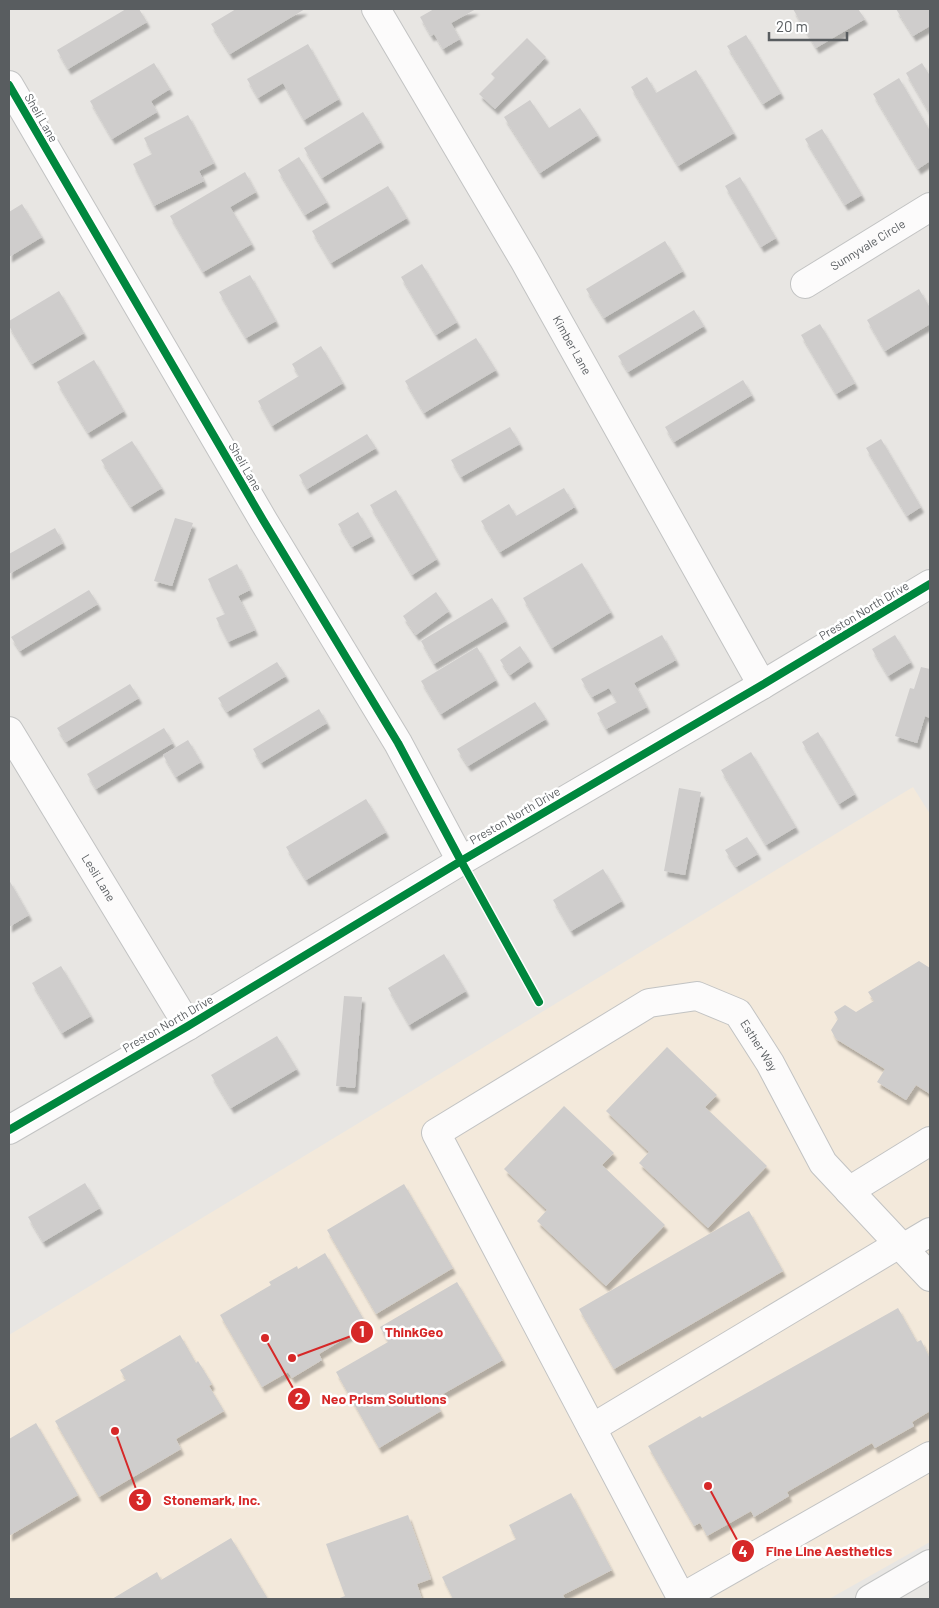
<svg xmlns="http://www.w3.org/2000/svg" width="939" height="1608" font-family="Barlow,sans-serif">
<defs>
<filter id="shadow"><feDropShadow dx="3" dy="5.5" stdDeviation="1" flood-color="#0004"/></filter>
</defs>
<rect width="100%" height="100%" fill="#e8e6e3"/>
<path fill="#f3e9db" d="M 913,787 L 930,814 L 930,1542 L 829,1599 L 9,1599 L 9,1335 Z"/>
<path fill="#cfcdcc" filter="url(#shadow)" d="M 126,9 L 139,9 L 147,22 L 68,69 L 57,50 Z
M 236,9 L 305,9 L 230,54 L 211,24 Z
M 434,9 L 476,9 L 451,23 L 460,39 L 443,49 L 434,34 L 431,36 L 420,17 Z
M 793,9 L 858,9 L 865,19 L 816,48 Z
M 896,9 L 930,9 L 930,26 L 913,36 Z
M 746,35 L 781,93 L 763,104 L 727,46 Z
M 527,38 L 546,57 L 495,109 L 479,94 L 495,78 L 491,74 Z
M 308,44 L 339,99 L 304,120 L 283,83 L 258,98 L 247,79 Z
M 154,63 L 170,89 L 151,101 L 157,112 L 112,139 L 90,101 Z
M 922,63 L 930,76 L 930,114 L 906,73 Z
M 696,70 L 734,133 L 678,166 L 631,87 L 647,77 L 656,93 Z
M 899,78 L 930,131 L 930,161 L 918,169 L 873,94 Z
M 530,100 L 549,128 L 580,108 L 598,135 L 540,173 L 504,117 Z
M 363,112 L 381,142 L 322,178 L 304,148 Z
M 188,115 L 214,163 L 199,171 L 204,181 L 154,206 L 133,164 L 152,154 L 144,138 Z
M 822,129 L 862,195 L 845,205 L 805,139 Z
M 299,157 L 327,202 L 305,215 L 278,170 Z
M 245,172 L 256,192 L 230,207 L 252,244 L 203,272 L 170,216 Z
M 740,177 L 776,238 L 761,247 L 725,186 Z
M 388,186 L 407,218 L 331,263 L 312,231 Z
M 22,204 L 42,237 L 9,257 L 9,212 Z
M 665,241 L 683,271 L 604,318 L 586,289 Z
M 422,264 L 457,322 L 436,335 L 401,277 Z
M 250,275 L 276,321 L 246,338 L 219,292 Z
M 919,289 L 930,308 L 930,324 L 885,351 L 867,320 Z
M 59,291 L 84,333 L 32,364 L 9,326 L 9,321 Z
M 694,310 L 704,326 L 628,372 L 618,356 Z
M 820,324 L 855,383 L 836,394 L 801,335 Z
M 476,338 L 496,370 L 424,413 L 405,381 Z
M 321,346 L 343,383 L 272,426 L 258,401 L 299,376 L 292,364 Z
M 94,360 L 124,411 L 88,433 L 57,382 Z
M 743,380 L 752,395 L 674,442 L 665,427 Z
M 510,427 L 520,444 L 461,477 L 451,460 Z
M 367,434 L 376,448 L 307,489 L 299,475 Z
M 881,439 L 921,507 L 907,516 L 866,448 Z
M 132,441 L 162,488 L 131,507 L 101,460 Z
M 564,488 L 575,507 L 500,552 L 481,521 L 509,504 L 516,516 Z
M 396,490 L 437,559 L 412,575 L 370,505 Z
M 358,512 L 372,536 L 352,547 L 338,524 Z
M 175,518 L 193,523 L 172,586 L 154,581 Z
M 55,528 L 63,543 L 9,574 L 9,554 Z
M 582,563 L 611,612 L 552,648 L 523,598 Z
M 237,564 L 250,590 L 238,596 L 255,630 L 228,642 L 216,618 L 225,614 L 208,579 Z
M 89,590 L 98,604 L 20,651 L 11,637 Z
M 436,592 L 449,611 L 416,635 L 403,616 Z
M 492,598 L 506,621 L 434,664 L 421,641 Z
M 662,635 L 676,660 L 634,683 L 647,707 L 606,729 L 597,713 L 617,702 L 609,688 L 592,697 L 581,679 Z
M 895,635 L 911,662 L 888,676 L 872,649 Z
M 520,646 L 530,661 L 510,675 L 500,660 Z
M 477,647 L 496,680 L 441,714 L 421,681 Z
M 277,662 L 286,676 L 227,712 L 218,698 Z
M 921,667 L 930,669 L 930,718 L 925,716 L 917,743 L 895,736 L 910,688 L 914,689 Z
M 130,684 L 139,698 L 66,742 L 57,728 Z
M 535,702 L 546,719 L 468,766 L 457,749 Z
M 319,709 L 327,723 L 261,763 L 253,749 Z
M 164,728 L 173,743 L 96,789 L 87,774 Z
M 818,732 L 855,794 L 839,804 L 802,742 Z
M 188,740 L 201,762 L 176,777 L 163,755 Z
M 751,752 L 796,827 L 766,845 L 721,770 Z
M 679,788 L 701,792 L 685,875 L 664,871 Z
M 366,799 L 386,832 L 306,880 L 286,847 Z
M 747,837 L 758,854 L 736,867 L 725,850 Z
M 603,869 L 622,901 L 571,931 L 553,900 Z
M 9,880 L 29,915 L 9,927 Z
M 444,954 L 466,991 L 409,1025 L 388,988 Z
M 919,961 L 930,968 L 930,1094 L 916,1085 L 906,1100 L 877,1082 L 885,1069 L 836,1039 L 831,1030 L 838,1019 L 834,1012 L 845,1005 L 856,1012 L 874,1001 L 868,992 Z
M 61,966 L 91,1016 L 62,1033 L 32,983 Z
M 344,996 L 362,997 L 355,1088 L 336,1086 Z
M 277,1036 L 297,1069 L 231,1108 L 211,1075 Z
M 667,1047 L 717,1095 L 705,1107 L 767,1166 L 708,1228 L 639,1163 L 649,1152 L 606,1111 Z
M 564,1106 L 614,1153 L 602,1165 L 665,1225 L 606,1286 L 537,1221 L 547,1210 L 504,1169 Z
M 85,1183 L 100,1208 L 43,1242 L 28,1217 Z
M 404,1184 L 453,1268 L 376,1314 L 327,1230 Z
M 749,1211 L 783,1271 L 614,1369 L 579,1309 Z
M 325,1253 L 367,1325 L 319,1354 L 322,1360 L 292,1378 L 288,1372 L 262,1387 L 220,1315 L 271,1285 L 269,1282 L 297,1266 L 298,1269 Z
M 457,1282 L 503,1360 L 434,1399 L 441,1411 L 379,1448 L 336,1372 L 388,1342 L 380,1327 Z
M 898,1308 L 917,1342 L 921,1340 L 930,1359 L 930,1411 L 912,1422 L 914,1426 L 875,1448 L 872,1443 L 787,1492 L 789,1496 L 754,1517 L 751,1511 L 707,1536 L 700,1523 L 694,1526 L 648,1446 L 700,1416 L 702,1418 Z
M 180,1335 L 196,1363 L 198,1361 L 212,1384 L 209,1386 L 224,1411 L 176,1439 L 181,1449 L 99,1497 L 55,1421 L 126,1380 L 120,1370 Z
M 36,1423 L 78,1495 L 9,1536 L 9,1439 Z
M 571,1493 L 612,1570 L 563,1595 L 565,1599 L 453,1599 L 442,1577 L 516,1539 L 509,1525 Z
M 408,1515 L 431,1579 L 417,1584 L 422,1599 L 337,1599 L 345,1596 L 326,1544 Z
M 231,1538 L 268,1599 L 112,1599 L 157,1572 L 161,1580 Z"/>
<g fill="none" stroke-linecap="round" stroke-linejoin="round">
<defs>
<g id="minor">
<path id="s1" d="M 376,9 L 524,260 L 762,685"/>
<path d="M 9,85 L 263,520 L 398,743 L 461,861"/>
<path id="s2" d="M 805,284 L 930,207"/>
<path id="s3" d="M 9,731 L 188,1026"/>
<path d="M 9,1130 L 188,1026 L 461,861 L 762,685 L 930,584"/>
<path d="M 849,1191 L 930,1141"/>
<path d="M 903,1248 L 930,1232"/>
<path d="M 592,1428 L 899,1244"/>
<path d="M 681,1598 L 930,1456"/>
<path id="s4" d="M 682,1599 L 436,1133 L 649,1003 L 697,996 L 738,1013 L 770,1063 L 823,1163 L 930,1277"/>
<path d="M 870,1599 L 930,1564"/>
</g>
</defs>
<use href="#minor" stroke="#c2c3c3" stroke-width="30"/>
<use href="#minor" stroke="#fcfbfb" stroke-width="28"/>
<defs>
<path id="cycleway" d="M 9,85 L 263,520 L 398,743 L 461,861 L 539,1002
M 9,1130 L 188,1026 L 461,861 L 762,685 L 930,584"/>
</defs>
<use href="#cycleway" stroke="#fff" stroke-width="11"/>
<use href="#cycleway" stroke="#00873e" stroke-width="8"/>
</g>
<g text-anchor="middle" stroke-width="5" stroke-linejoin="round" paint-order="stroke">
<g font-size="12" fill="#595d60" stroke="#fff">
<text transform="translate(41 118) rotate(60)" y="4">Sheli Lane</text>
<text dy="4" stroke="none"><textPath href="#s2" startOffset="74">Sunnyvale Circle</textPath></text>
<text dy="4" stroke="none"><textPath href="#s1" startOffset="389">Kimber Lane</textPath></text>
<text transform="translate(245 467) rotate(60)" y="4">Sheli Lane</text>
<text transform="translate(864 611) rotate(-31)" y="4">Preston North Drive</text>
<text transform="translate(515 816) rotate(-30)" y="4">Preston North Drive</text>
<text dy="4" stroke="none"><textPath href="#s3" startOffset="172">Lesli Lane</textPath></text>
<text transform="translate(168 1024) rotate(-30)" y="4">Preston North Drive</text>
<text dy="4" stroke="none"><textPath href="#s4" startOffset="908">Esther Way</textPath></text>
</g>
</g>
<path fill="none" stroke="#d62828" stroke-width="2" d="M292 1358L362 1332M265 1338L299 1399M115 1431L140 1500M708 1486L743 1551"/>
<g fill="#d62828" stroke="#fff" stroke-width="2">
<circle cx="292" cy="1358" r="5"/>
<circle cx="265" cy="1338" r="5"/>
<circle cx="115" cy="1431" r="5"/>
<circle cx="708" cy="1486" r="5"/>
<circle cx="362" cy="1332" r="12"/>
<circle cx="299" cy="1399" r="12"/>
<circle cx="140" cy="1500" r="12"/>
<circle cx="743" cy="1551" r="12"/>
</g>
<g font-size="15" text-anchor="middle" font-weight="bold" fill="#fff">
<text x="362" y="1337">1</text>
<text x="299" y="1404">2</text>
<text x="140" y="1505">3</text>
<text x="743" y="1557">4</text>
</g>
<g font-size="14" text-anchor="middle" font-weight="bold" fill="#d62828" stroke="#fff" stroke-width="5" stroke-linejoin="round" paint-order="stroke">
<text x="414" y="1337">ThinkGeo</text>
<text x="384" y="1404">Neo Prism Solutions</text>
<text x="212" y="1505">Stonemark, Inc.</text>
<text x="829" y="1556">Fine Line Aesthetics</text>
</g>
<rect width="939" height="1608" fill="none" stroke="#595d60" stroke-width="20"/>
<path d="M769 32v8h78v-8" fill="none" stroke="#595d60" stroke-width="2.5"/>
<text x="776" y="32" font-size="15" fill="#595d60" stroke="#ffffff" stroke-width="4" paint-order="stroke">20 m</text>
</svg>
